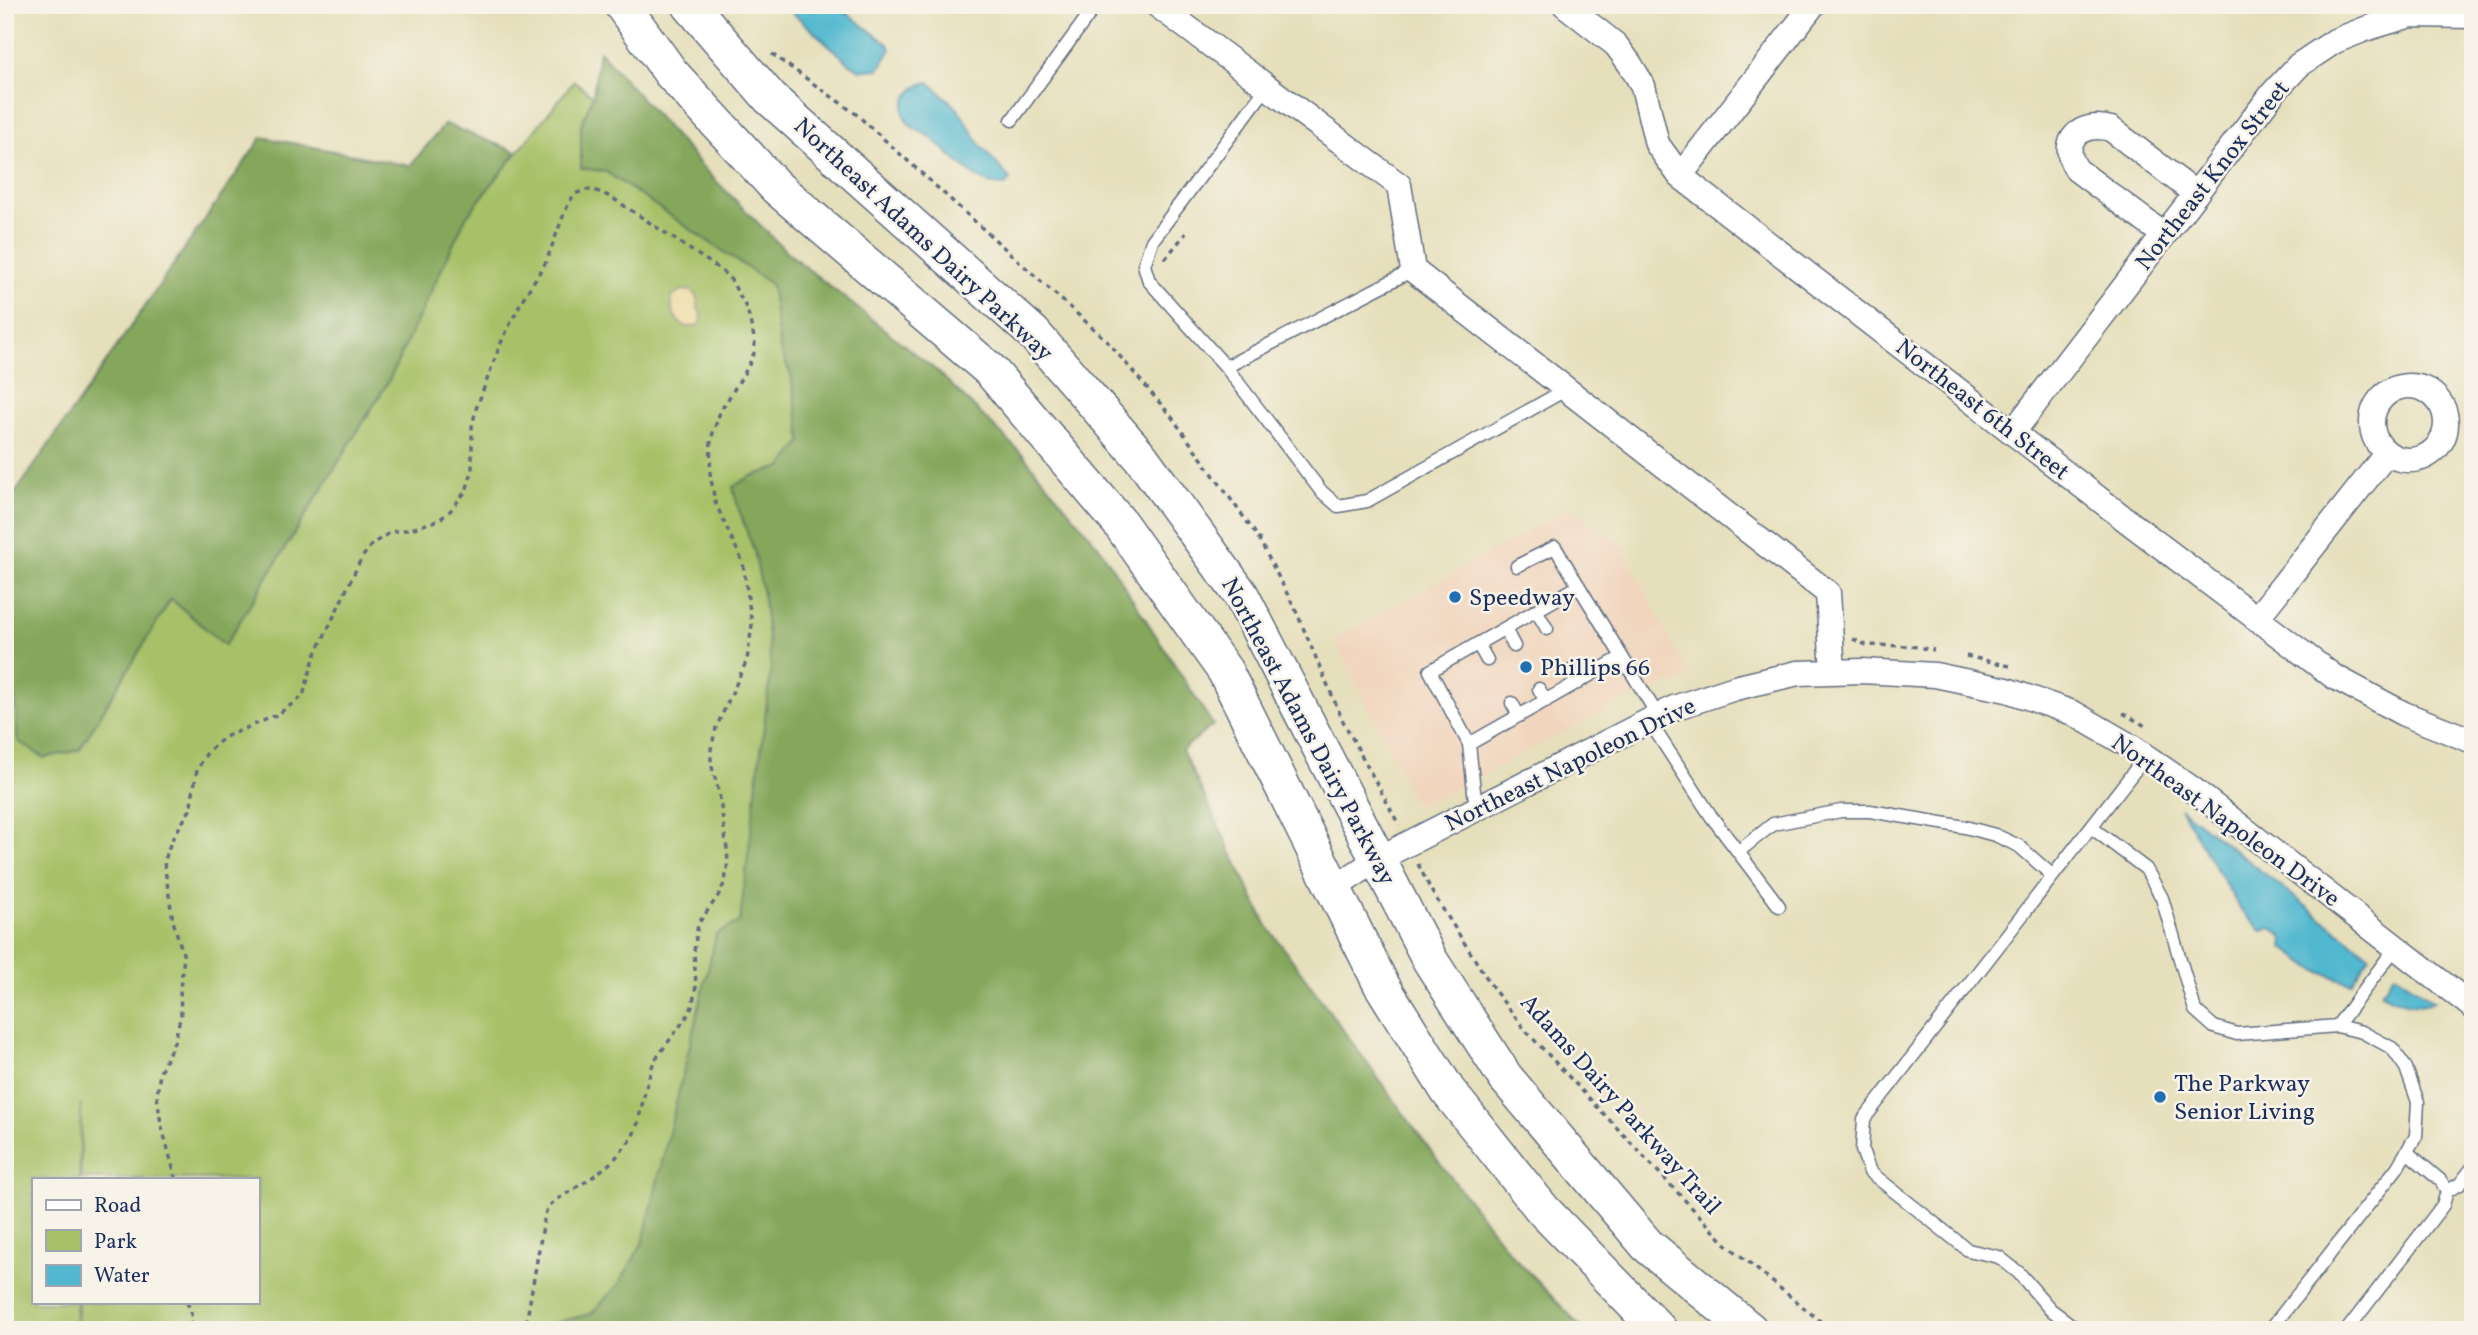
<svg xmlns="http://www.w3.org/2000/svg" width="2478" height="1335" font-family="Vollkorn,serif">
<rect width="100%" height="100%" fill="#f7f3e8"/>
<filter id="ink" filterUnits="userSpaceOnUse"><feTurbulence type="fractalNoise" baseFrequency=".0143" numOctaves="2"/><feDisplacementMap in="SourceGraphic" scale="14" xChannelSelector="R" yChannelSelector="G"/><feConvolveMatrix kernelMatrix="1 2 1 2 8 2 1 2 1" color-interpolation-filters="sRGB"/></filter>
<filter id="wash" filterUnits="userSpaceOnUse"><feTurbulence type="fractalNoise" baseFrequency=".00686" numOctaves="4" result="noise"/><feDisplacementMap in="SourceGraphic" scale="28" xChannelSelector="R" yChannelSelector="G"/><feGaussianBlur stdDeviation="1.57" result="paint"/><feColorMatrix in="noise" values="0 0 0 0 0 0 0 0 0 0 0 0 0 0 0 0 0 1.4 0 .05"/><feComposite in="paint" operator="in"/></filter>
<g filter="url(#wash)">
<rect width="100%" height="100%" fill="#e6dfbb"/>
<path fill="#f1d5bd" d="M 1570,508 L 1621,545 L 1690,677 L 1613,706 L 1446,794 L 1417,806 L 1334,639 Z"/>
<path fill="#a7c167" stroke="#617862" stroke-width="2" d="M 574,81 L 845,299 L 840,1330 L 78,1330 L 78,1302 L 257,1302 L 257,1179 L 81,1179 L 81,1104 L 79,1179 L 33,1179 L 33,1302 L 76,1302 L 75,1330 L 5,1330 L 5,558 L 18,741 L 79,750 L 171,599 L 225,645 L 388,382 L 466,217 Z"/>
<path fill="#85a75c" stroke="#506b5d" stroke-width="2" d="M 599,51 L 708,173 L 789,254 L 938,372 L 1023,455 L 1100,548 L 1213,725 L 1182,750 L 1266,924 L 1436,1158 L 1511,1254 L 1584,1330 L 543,1330 L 544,1325 L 591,1314 L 619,1284 L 643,1242 L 716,935 L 740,921 L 771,669 L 764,600 L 754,551 L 738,507 L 733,487 L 751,476 L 782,467 L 802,441 L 791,375 L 780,349 L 771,284 L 606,172 L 581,168 L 581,125 L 593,96 Z
M 445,124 L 517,152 L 466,217 L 388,382 L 225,645 L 171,599 L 79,750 L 44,758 L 18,741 L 5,558 L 5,508 L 262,137 L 410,166 Z"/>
<path fill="#eeda9e" stroke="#84847e" stroke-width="2" d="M 682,290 L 692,291 L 697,296 L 698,309 L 702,315 L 701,323 C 683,337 667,313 673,296 Z"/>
<path fill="#51b8cf" stroke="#367496" stroke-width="2" d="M 784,5 L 836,5 L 889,45 L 891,49 L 879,69 L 860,70 L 849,63 Z
M 929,82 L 958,109 L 981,146 L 1010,179 L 1005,186 C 975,186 952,154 930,137 C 924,133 917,131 911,126 C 894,109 909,86 929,82 Z
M 2180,808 L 2370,956 L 2351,983 L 2315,970 L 2283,947 L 2284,939 L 2279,933 L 2270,928 L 2262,931 L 2242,912 Z
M 2395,974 L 2434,1001 C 2420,1009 2399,1002 2385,995 L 2381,993 Z"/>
</g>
<g filter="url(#ink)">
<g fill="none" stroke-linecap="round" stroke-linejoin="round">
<defs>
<path id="lane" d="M 1267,87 L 1152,241 L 1144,265 L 1149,281 L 1226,367 L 1321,491 L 1338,506 L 1367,501 L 1567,389
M 1012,120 L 1096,5
M 1226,367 L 1413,270
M 1517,566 L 1555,547 L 1658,716
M 1536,610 L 1547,629
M 1505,629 L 1514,646
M 1478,644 L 1487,660
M 1571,671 L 1578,683
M 1539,689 L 1546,701
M 1512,703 L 1519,716
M 1649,721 L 1711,816 L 1779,906
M 1469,744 L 1622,657
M 1476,810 L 1469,744 L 1430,671 L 1579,586
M 2091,827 L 2146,869 L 2162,898 L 2195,1010 L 2214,1027 L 2237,1034 L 2337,1026
M 1738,852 L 1773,824 L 1841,811 L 1870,811 L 1965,827 L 1995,835 L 2019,846 L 2053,876
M 2447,1191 L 2460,1184 L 2473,1167
M 2078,1330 L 2050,1309 L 2019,1273 L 1999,1257 L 1968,1250 L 1870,1172 L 1862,1150 L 1864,1119 L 2146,756
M 2270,1330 L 2397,1168 L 2416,1136 L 2418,1102 L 2406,1068 L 2392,1048 L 2362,1032 L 2337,1026 L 2396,947
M 2347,1330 L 2443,1205 L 2447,1191 L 2441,1181 L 2407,1152"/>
<path id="street" d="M 1157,5 L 1399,185 L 1413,270 L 1828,593 L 1833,672
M 1565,5 L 1616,45 L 1630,64 L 1643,86 L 1657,144 L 1680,176 L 2134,526 L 2333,676 L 2404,714 L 2473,741
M 1680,176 L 1813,5
M 2164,235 L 2077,170 C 2057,142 2081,120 2111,129 L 2196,194
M2372 423a37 37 0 1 1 74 0a37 37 0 1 1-74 0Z
M 2013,432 L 2273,93 L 2299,65 L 2335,41 L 2368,28 L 2411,15 L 2473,16
M 2256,619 L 2387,453
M 1334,888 L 1378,859 L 1674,708 L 1735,688 L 1798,673 L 1862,671 L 1935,675 L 2007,690 L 2073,713 L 2135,749 L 2191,788 L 2473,1007"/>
<path id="secondary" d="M 622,5 L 671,73 L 776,187 L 990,370 L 1119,522 L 1225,671 L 1381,984 L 1448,1091 L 1543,1210 L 1659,1330
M 690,5 L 770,98 L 1033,333 L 1140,456 L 1241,595 L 1430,960 L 1505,1077 L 1647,1245 L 1750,1330"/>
</defs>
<use href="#lane" stroke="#626d7f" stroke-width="15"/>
<use href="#street" stroke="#626d7f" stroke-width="27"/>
<use href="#secondary" stroke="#626d7f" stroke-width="38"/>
<path stroke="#626d7f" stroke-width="3.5" stroke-dasharray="5 5" stroke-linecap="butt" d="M 772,54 L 856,114 L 1106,340 L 1171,416 L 1258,537 L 1296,611 L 1343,721 L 1399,825
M 1165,259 L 1186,233
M 1853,639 L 1866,645 L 1911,646 L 1934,650
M 1966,656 L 2010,666
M 2123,713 L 2147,727
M 1418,864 L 1432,892 L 1495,991 L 1526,1031 L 1725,1243 L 1831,1330
M 176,1179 L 161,1124 L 157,1096 L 160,1072 L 175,1040 L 181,1014 L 180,988 L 184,957 L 173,921 L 164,863 L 171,841 L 190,810 L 197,770 L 208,751 L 225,737 L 277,715 L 303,696 L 314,658 L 361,559 L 372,544 L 391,532 L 411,529 L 439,520 L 450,511 L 466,491 L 472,472 L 472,427 L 476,409 L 500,345 L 522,300 L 546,262 L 565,211 L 574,194 L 586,190 L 594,190 L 611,197 L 721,270 L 731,280 L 747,309 L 755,341 L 754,353 L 748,367 L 720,412 L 711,439 L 710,473 L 715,502 L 743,563 L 752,625 L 747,660 L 716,728 L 711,749 L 711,763 L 719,793 L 727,849 L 728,862 L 725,882 L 718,896 L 698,924 L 694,951 L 696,986 L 692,1007 L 686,1018 L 654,1061 L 646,1087 L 638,1123 L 632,1138 L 613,1161 L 590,1179 L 556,1200 L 549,1206 L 545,1214 L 525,1330
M 187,1302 L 191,1313 L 192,1330"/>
<use href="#lane" stroke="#fff" stroke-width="12"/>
<use href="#street" stroke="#fff" stroke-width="24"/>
<use href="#secondary" stroke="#fff" stroke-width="35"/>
</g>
</g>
<g fill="#1f6fb2" stroke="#f7f3e8" stroke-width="2.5">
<circle cx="1455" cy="597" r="7"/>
<circle cx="1526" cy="667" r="7"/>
<circle cx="2160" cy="1097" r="7"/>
</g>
<g text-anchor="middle" stroke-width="5" stroke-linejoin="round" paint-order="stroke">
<g font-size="24" fill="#1b2f5e" stroke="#f7f3e8">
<text transform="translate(2212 175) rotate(-52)" y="8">Northeast Knox Street</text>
<text transform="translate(924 239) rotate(43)" y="8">Northeast Adams Dairy Parkway</text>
<text transform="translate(1983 409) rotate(38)" y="8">Northeast 6th Street</text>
<text transform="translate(1309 731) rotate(62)" y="8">Northeast Adams Dairy Parkway</text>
<text transform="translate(1570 764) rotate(-26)" y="8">Northeast Napoleon Drive</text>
<text transform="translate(2226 820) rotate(36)" y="8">Northeast Napoleon Drive</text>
<text transform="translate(1621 1104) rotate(48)" y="8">Adams Dairy Parkway Trail</text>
</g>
<g font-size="24" fill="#1b2f5e" stroke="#f7f3e8" text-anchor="start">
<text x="1469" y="605">Speedway</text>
<text x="1540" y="675">Phillips 66</text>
<text x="2174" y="1091">The Parkway<tspan x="2174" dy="28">Senior Living</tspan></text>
</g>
</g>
<rect width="2478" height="1335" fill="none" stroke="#f7f3e8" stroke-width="28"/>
<rect x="32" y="1178" width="228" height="126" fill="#f7f3e8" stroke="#9fa5b1" stroke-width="2"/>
<rect x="46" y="1200" width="35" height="10" fill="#ffffff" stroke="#9fa5b1" stroke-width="2"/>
<text x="94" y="1212" font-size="21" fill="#1b2f5e">Road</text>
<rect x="46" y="1230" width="35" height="21" fill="#a7c167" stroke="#9fa5b1" stroke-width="2"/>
<text x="94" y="1248" font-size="21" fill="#1b2f5e">Park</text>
<rect x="46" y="1265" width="35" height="21" fill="#51b8cf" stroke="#9fa5b1" stroke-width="2"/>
<text x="94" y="1282" font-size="21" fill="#1b2f5e">Water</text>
</svg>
